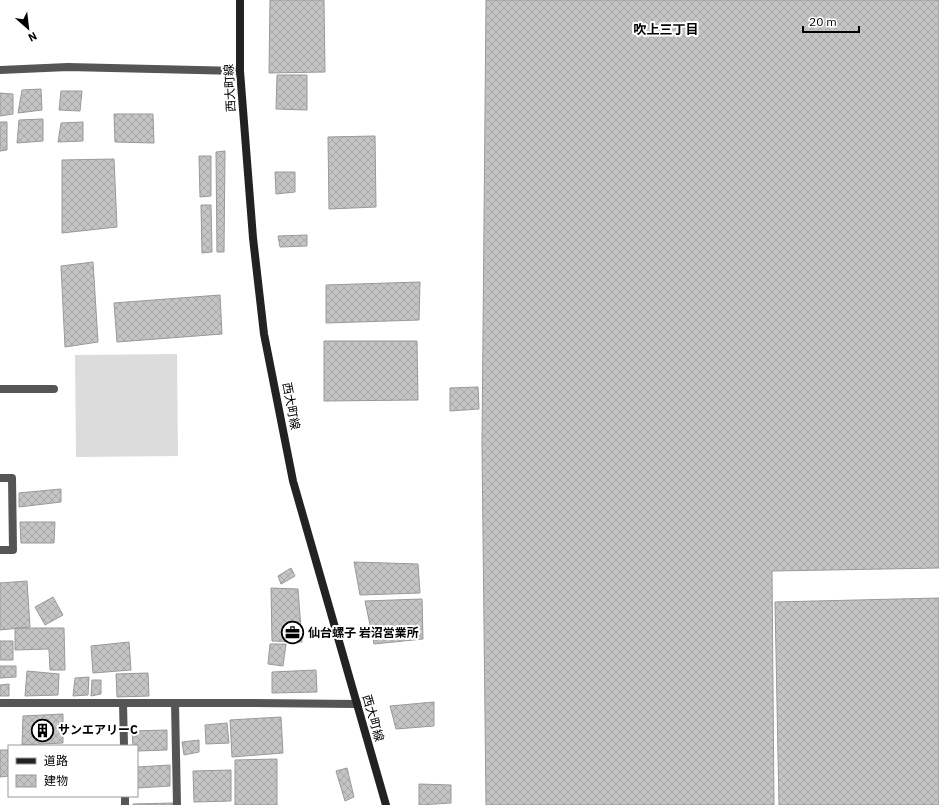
<svg xmlns="http://www.w3.org/2000/svg" width="939" height="805" font-family="'IBM Plex Sans','Noto Sans JP',sans-serif">
<defs>
<pattern id="building-cross-hatch" width="8" height="8" patternUnits="userSpaceOnUse"><rect width="8" height="8" fill="#c4c4c4"/><path d="M0 0l8 8M0 8l8-8" fill="none" stroke="#a7a7a7"/></pattern>
</defs>
<rect width="100%" height="100%" fill="#fff"/>
<path fill="#dcdcdc" d="M 177,354 L 178,456 L 76,457 L 75,355 Z"/>
<path fill="url(#building-cross-hatch)" stroke="#999" d="M 270,0 L 324,0 L 325,72 L 269,73 Z
M 486,0 L 939,0 L 939,568 L 772,571 L 774,805 L 486,805 L 482,444 Z
M 277,75 L 307,75 L 307,110 L 276,109 Z
M 41,89 L 42,110 L 18,113 L 22,90 Z
M 61,91 L 82,91 L 80,111 L 59,110 Z
M 0,93 L 13,94 L 13,114 L 0,116 Z
M 114,114 L 153,114 L 154,143 L 115,142 Z
M 43,119 L 43,141 L 17,143 L 19,120 Z
M 0,122 L 7,122 L 7,150 L 0,151 Z
M 83,122 L 83,141 L 58,142 L 61,123 Z
M 375,136 L 376,207 L 329,209 L 328,137 Z
M 225,151 L 224,252 L 217,252 L 216,152 Z
M 199,156 L 211,156 L 211,196 L 200,197 Z
M 114,159 L 117,227 L 62,233 L 62,160 Z
M 275,172 L 295,172 L 295,192 L 276,194 Z
M 201,205 L 211,205 L 212,252 L 202,253 Z
M 307,235 L 307,246 L 280,247 L 278,236 Z
M 93,262 L 98,342 L 65,347 L 61,266 Z
M 420,282 L 419,320 L 326,323 L 326,285 Z
M 220,295 L 222,334 L 117,342 L 114,303 Z
M 324,341 L 417,341 L 418,400 L 324,401 Z
M 478,387 L 479,409 L 450,411 L 450,388 Z
M 61,489 L 61,502 L 19,507 L 19,493 Z
M 20,522 L 55,522 L 54,543 L 21,543 Z
M 354,562 L 418,564 L 420,593 L 360,595 Z
M 291,568 L 295,576 L 281,584 L 278,576 Z
M 27,581 L 30,627 L 0,630 L 0,583 Z
M 271,588 L 298,589 L 302,642 L 272,641 Z
M 53,597 L 63,615 L 45,625 L 35,607 Z
M 939,598 L 939,805 L 779,805 L 775,602 Z
M 422,599 L 423,639 L 374,644 L 365,601 Z
M 15,628 L 64,628 L 65,670 L 50,670 L 49,649 L 15,650 Z
M 0,641 L 13,641 L 13,660 L 0,660 Z
M 129,642 L 131,670 L 93,673 L 91,646 Z
M 270,644 L 286,644 L 283,666 L 268,664 Z
M 0,666 L 16,666 L 16,677 L 0,678 Z
M 316,670 L 317,692 L 272,693 L 272,672 Z
M 27,671 L 59,674 L 58,695 L 25,696 Z
M 148,673 L 149,696 L 117,697 L 116,674 Z
M 89,677 L 88,695 L 73,696 L 75,678 Z
M 92,680 L 101,680 L 101,694 L 91,696 Z
M 9,684 L 9,696 L 0,696 L 0,685 Z
M 434,702 L 434,726 L 396,729 L 390,706 Z
M 63,714 L 63,743 L 22,745 L 23,716 Z
M 281,717 L 283,753 L 232,757 L 230,720 Z
M 227,723 L 229,743 L 206,744 L 205,725 Z
M 167,730 L 167,750 L 137,751 L 137,746 L 133,746 L 132,731 Z
M 199,740 L 199,752 L 184,755 L 182,742 Z
M 0,750 L 9,750 L 9,776 L 0,777 Z
M 277,759 L 277,805 L 235,805 L 235,760 Z
M 170,765 L 170,786 L 137,788 L 137,767 Z
M 347,768 L 354,797 L 345,801 L 336,771 Z
M 231,770 L 231,801 L 194,802 L 193,771 Z
M 419,784 L 451,785 L 451,803 L 419,805 Z
M 173,803 L 172,805 L 133,805 L 133,804 Z"/>
<g fill="none" stroke-linecap="round" stroke-linejoin="round">
<path stroke="#555" stroke-width="8" d="M 0,70 L 68,67 L 240,71
M 0,389 L 54,389
M 0,478 L 12,478 L 13,550 L 0,550
M 0,703 L 252,703 L 357,704
M 123,703 L 124,746
M 175,703 L 177,805
M 125,796 L 125,805"/>
<path stroke="#222" stroke-width="8" d="M 240,0 L 240,71 L 253,238 L 264,334 L 293,481 L 386,805"/>
</g>
<defs>
<symbol id="office-ring" viewBox="-11 -11 22 22"><circle r="9.5" fill="#fff" stroke="#000" stroke-width="1.5"/><path d="M-6-3h4V-5.5h4V-3h4V5H-6ZM-1-4.5V-3h2v-1.5ZM-6 0V1H6V0Z" fill="#000"/></symbol>
<symbol id="building-ring" viewBox="-11 -11 22 22"><circle r="9.5" fill="#fff" stroke="#000" stroke-width="1.5"/><path d="M-4-6H4V6H1V3H-1V6H-4ZM-2.5-4.3h1.7v1.8h-1.7ZM.8-4.3h1.7v1.8H.8ZM-2.5-1h1.7V.8h-1.7ZM.8-1h1.7V.8H.8Z" fill="#000"/></symbol>
</defs>
<g fill-rule="evenodd">
<use href="#office-ring" x="280" y="620" width="25" height="25"/>
<use href="#building-ring" x="30" y="718" width="25" height="25"/>
</g>
<g text-anchor="middle" stroke-width="4" stroke-linejoin="round" paint-order="stroke">
<g font-size="12" fill="#000" stroke="#fff">
<text transform="translate(230 88) rotate(-93)" y="4">西大町線</text>
<text transform="translate(291 406) rotate(79)" y="4">西大町線</text>
<text transform="translate(373 718) rotate(74)" y="4">西大町線</text>
</g>
<g font-size="12" font-weight="bold" fill="#000" stroke="#fff" text-anchor="start">
<text x="308" y="637">仙台螺子 岩沼営業所</text>
<text x="58" y="734">サンエアリーC</text>
</g>
<g font-size="13" font-weight="bold" fill="#000" stroke="#fff">
<text x="666" y="34">吹上三丁目</text>
</g>
</g>
<rect x="8" y="745" width="130" height="52" fill="#ffffff" stroke="#999999"/>
<rect x="16" y="758" width="20" height="6" fill="#222222" stroke="#999999"/>
<text x="44" y="765" font-size="12" fill="#000000">道路</text>
<rect x="16" y="775" width="20" height="12" fill="url(#building-cross-hatch)" stroke="#999999"/>
<text x="44" y="785" font-size="12" fill="#000000">建物</text>
<g transform="translate(28 28) rotate(152)" stroke="#ffffff" stroke-width="3" paint-order="stroke">
<path d="M0-3L7 15L0 10L-7 15Z" fill="#000000"/>
<text y="-6" font-size="11" font-weight="bold" text-anchor="middle" fill="#000000">N</text>
</g>
<path d="M803 26v6h56v-6" fill="none" stroke="#000000" stroke-width="2"/>
<text x="809" y="26" font-size="12" fill="#000000" stroke="#ffffff" stroke-width="3" paint-order="stroke">20 m</text>
</svg>
